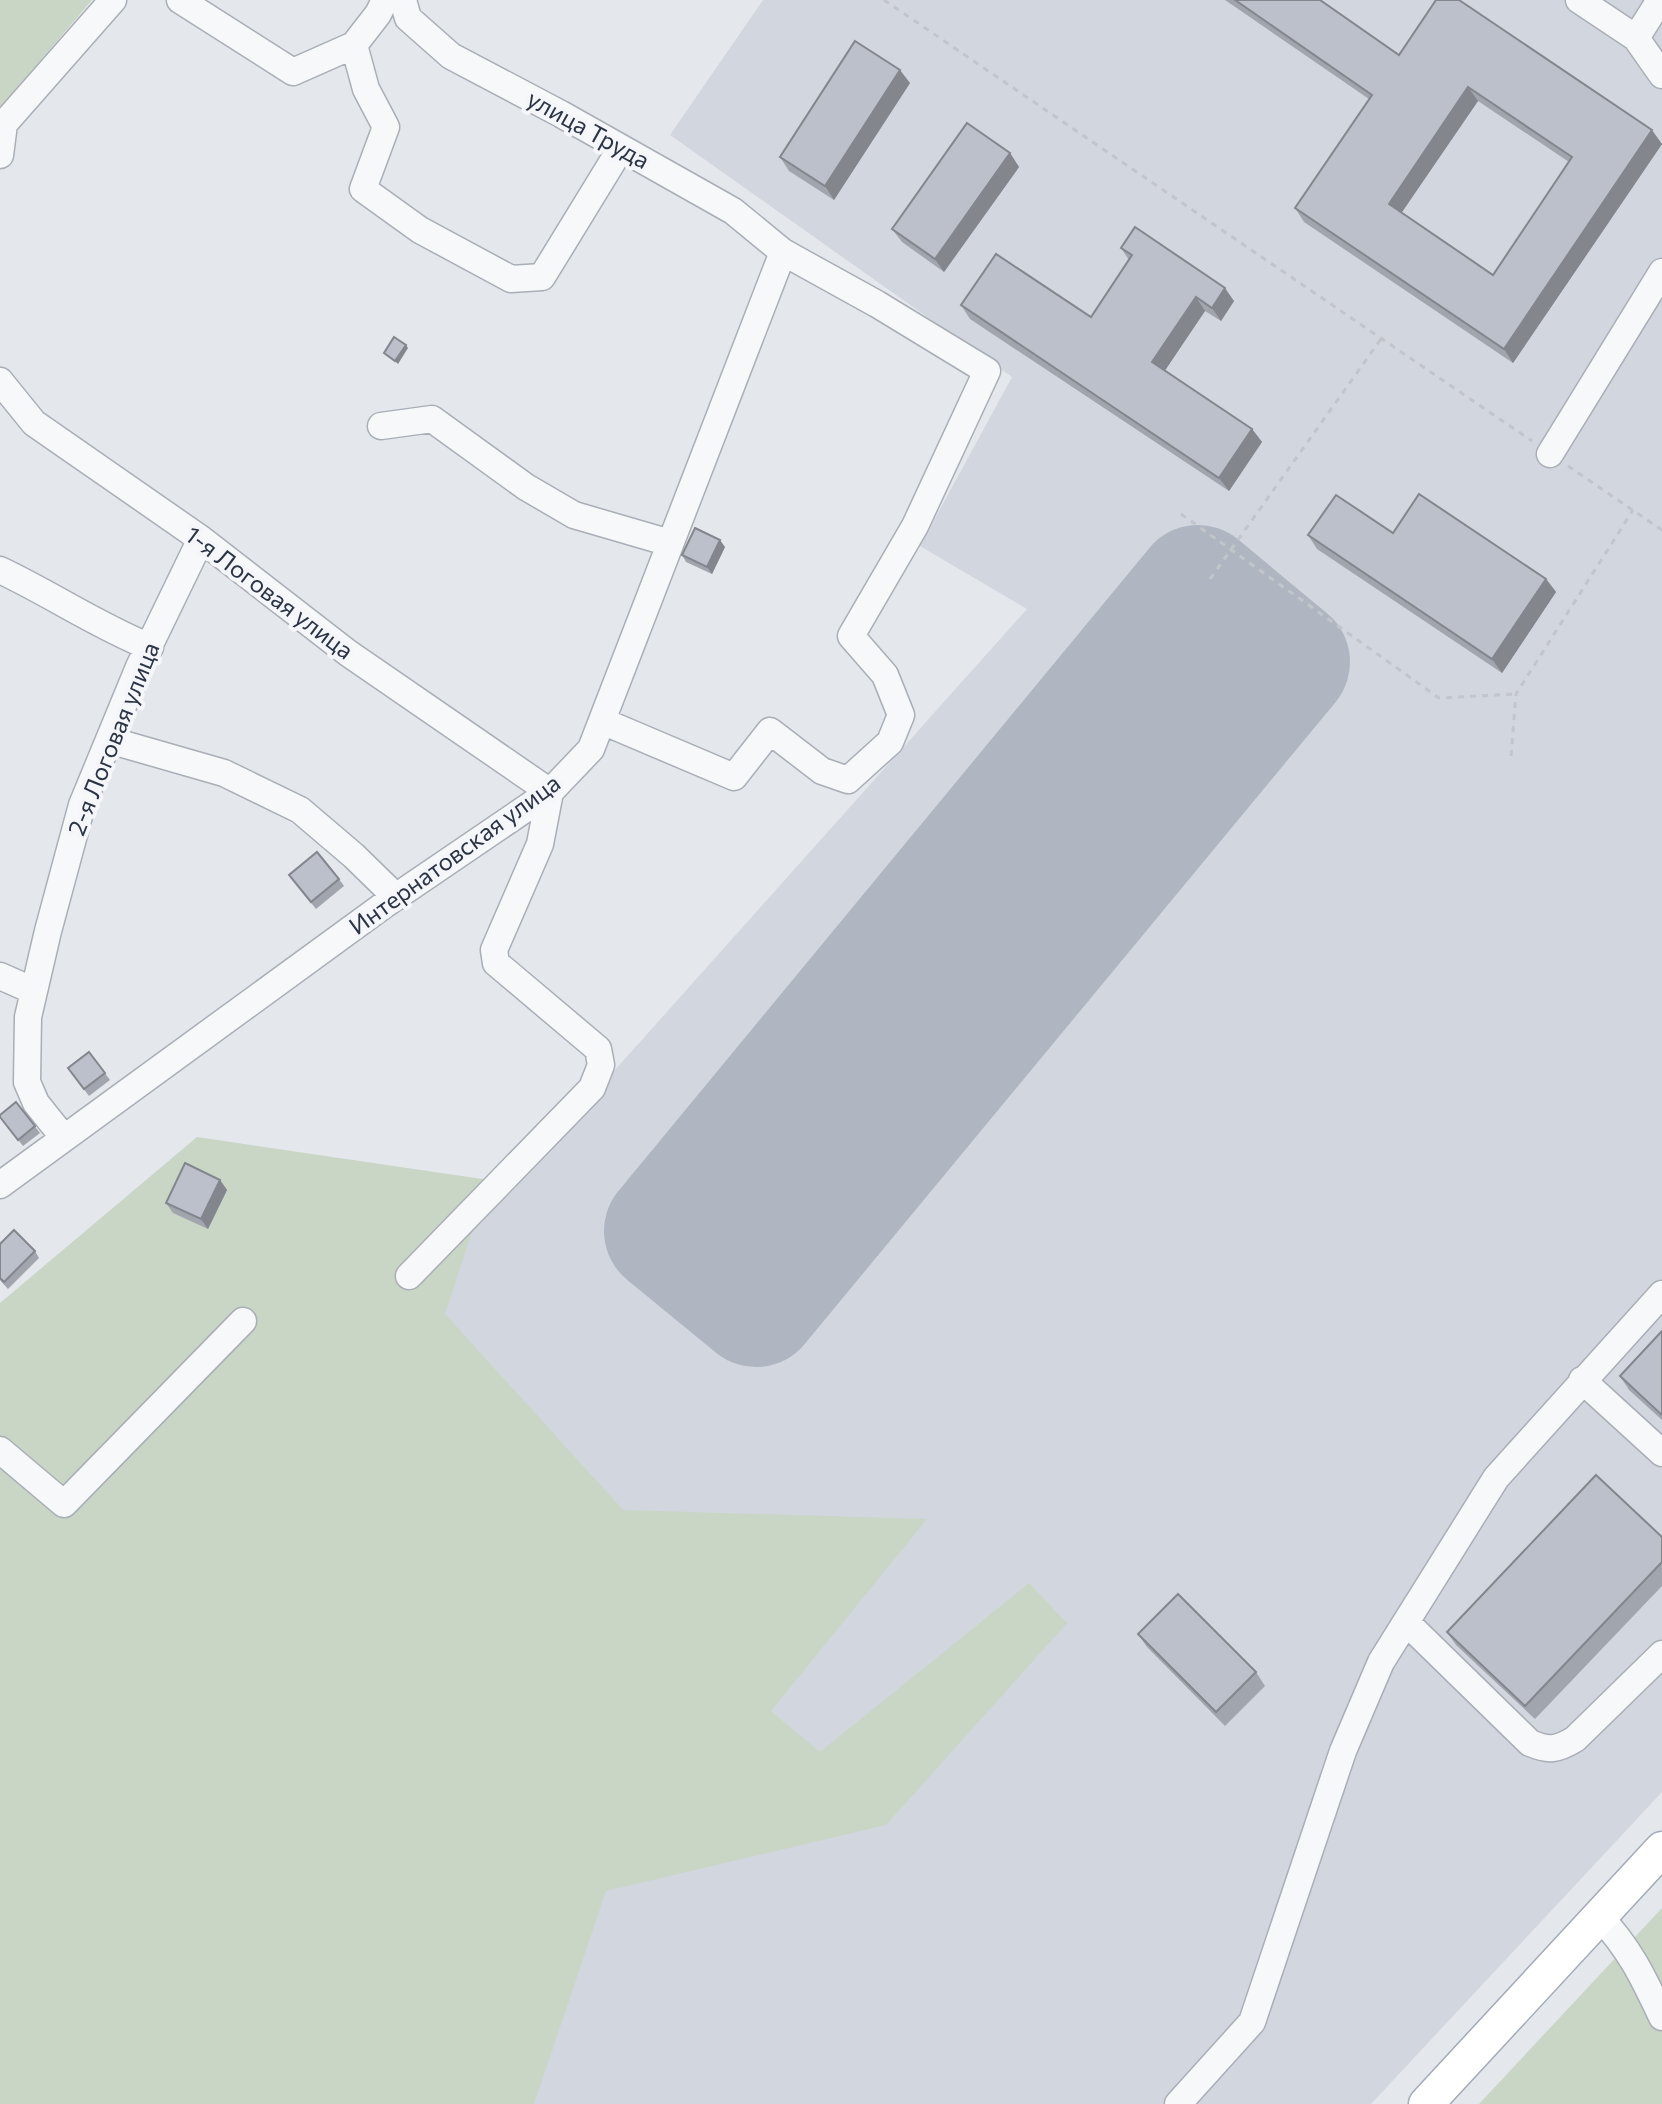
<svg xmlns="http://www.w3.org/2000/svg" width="1662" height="2104" font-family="Commissioner,sans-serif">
<rect width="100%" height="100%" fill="#e4e7ec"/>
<path fill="#d2d6de" d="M 763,0 L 1662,0 L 1662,1792 L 1371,2104 L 150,2104 L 0,1758 L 1027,609 L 920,546 L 1012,377 L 670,135 Z"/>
<path fill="#c9d6c5" d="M 0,0 L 92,0 L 0,108 Z
M 197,1137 L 489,1180 L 445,1314 L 623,1510 L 927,1519 L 771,1711 L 820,1752 L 1029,1583 L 1067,1623 L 886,1825 L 606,1891 L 534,2104 L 0,2104 L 0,1303 Z
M 1662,1908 L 1662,2104 L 1479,2104 Z"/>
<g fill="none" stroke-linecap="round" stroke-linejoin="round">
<path stroke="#b0b6c1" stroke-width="126" d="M 1198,588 L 1287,662 L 756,1304 L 667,1231 Z"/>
<defs>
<path id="minor" d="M 180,0 L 293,72 L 354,45 L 378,14 L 385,0
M 403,0 L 408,18 L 451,56 L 561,114 L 733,211 L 783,252 L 877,304 L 987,371 L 915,526 L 851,636 L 885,675 L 901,715 L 890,742 L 848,780 L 822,771 L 770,731 L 734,777 L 602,721
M 1579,0 L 1636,38
M 1660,0 L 1636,38 L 1662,75
M 354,45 L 366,89 L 386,127 L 363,189 L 420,230 L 511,279 L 542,277 L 621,148
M 0,124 L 4,124 L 113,0
M 0,155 L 4,124
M 0,381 L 34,423 L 201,539 L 348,653 L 550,792 L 540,844 L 494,950 L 496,963 L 598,1049 L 601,1065 L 592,1088 L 409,1276
M 381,426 L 432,419 L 526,487 L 574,515 L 670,543
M 1550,454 L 1662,272
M 0,570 C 51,594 98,626 150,647
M 109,740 L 224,773 L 300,810 L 354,856 L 396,897
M 0,976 L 34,991
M 64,1138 L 36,1103 L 27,1082 L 28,1017 L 48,931 L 82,805 L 139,667 L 201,539
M 0,1185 L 384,905 L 550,792 L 591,749 L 783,252
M 1582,1380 L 1662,1453
M 0,1450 L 64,1504 L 243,1321
M 1406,1622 L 1530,1743 C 1549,1751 1557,1750 1575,1739 L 1662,1654
M 1599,1916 C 1630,1949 1643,1977 1662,2017
M 1178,2104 L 1252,2022 L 1343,1751 L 1381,1662 L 1496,1478 L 1662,1294"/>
<path id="major" d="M 1426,2104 L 1662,1849"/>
</defs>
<use href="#minor" stroke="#a9aeb7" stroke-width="29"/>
<use href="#major" stroke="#a3abb8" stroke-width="37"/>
<path stroke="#c2c5cb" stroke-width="3" stroke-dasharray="6 6" stroke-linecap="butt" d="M 884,0 L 1532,441
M 1568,466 L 1662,530
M 1181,514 L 1439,698 L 1516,694
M 1210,579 L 1381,339
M 1511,756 L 1516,694 L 1633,510"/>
<use href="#minor" stroke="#f7f8fa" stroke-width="26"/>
<use href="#major" stroke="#fff" stroke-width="34"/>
</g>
<path fill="#a1a5ae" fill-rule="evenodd" d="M 1225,0 L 1320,0 L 1399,55 L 1662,144 L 1513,363 L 1304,222 L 1295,208 L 1369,99 ZM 1478,101 L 1569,162 L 1493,275 L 1401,213 Z
M 910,83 L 834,200 L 789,171 L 780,157 Z
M 1010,153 L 1019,167 L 944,272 L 902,242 L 892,229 Z
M 1121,248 L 1234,301 L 1221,321 L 1205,311 L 1165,370 L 1252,429 L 1262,442 L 1229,491 L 970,319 L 961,305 L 1091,317 L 1129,260 Z
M 1393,533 L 1546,579 L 1556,592 L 1502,673 L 1317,549 L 1308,535 Z
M 725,547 L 712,574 L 686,562 L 682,555 Z
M 289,875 L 339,879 L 344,886 L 316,909 Z
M 89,1052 L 110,1080 L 89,1096 L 68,1068 Z
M 16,1102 L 40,1133 L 23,1146 L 4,1122 Z
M 220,1180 L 227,1190 L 208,1229 L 173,1213 L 166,1203 Z
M 0,1244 L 35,1251 L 39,1258 L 8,1289 L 0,1280 Z
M 1662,1331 L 1662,1420 L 1629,1390 L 1620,1376 Z
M 1662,1537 L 1662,1586 L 1535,1719 L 1456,1645 L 1447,1632 Z
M 1138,1634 L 1256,1672 L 1265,1686 L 1225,1726 L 1147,1647 Z"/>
<path fill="#83868d" d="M 900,70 L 910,83 L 834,200 L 825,186 Z
M 1468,87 L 1478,101 L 1398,218 L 1389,204 Z
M 1652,130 L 1662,144 L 1513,363 L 1504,349 Z
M 1010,153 L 1019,167 L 944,272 L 935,259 Z
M 1225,288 L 1234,301 L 1221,321 L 1212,308 Z
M 1196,297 L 1205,311 L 1162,375 L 1152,362 Z
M 406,345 L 408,348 L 398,364 L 395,361 Z
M 1252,429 L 1262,442 L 1229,491 L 1219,478 Z
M 720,540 L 725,547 L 712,574 L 707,567 Z
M 1546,579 L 1556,592 L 1502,673 L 1492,659 Z
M 220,1180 L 227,1190 L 208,1229 L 201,1219 Z"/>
<path fill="#bbc0ca" stroke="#83868d" stroke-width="2" fill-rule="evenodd" d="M 1235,0 L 1320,0 L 1399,55 L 1436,0 L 1459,0 L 1652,130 L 1504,349 L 1295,208 L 1372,95 ZM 1468,87 L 1572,157 L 1493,275 L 1389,204 Z
M 855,41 L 900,70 L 825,186 L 780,157 Z
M 967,123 L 1010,153 L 935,259 L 892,229 Z
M 1135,227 L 1225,288 L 1212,308 L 1196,297 L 1152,362 L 1252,429 L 1219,478 L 961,305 L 996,254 L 1091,317 L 1132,255 L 1121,248 Z
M 394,337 L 406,345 L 395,361 L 384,353 Z
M 1419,494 L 1546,579 L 1492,659 L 1308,535 L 1336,495 L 1393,533 Z
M 695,528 L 720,540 L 707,567 L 682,555 Z
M 317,852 L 339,879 L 311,902 L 289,875 Z
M 89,1052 L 105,1073 L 84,1089 L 68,1068 Z
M 16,1102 L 35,1126 L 18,1140 L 0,1117 L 0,1115 Z
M 185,1163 L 220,1180 L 201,1219 L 166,1203 Z
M 14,1230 L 35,1251 L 4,1282 L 0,1278 L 0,1244 Z
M 1662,1331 L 1662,1415 L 1620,1376 Z
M 1596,1475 L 1662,1537 L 1662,1562 L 1525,1706 L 1447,1632 Z
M 1178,1594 L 1256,1672 L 1216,1712 L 1138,1634 Z"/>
<g text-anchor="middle" stroke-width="8" stroke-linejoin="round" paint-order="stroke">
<g font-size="24" fill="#2b3445" stroke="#f4f6f9">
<text transform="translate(588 130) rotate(29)" y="8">улица Труда</text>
<text transform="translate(269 593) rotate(37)" y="8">1-я Логовая улица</text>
<text transform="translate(114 739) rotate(-68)" y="8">2-я Логовая улица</text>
<text transform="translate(455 855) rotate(-36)" y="8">Интернатовская улица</text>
</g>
</g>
</svg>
